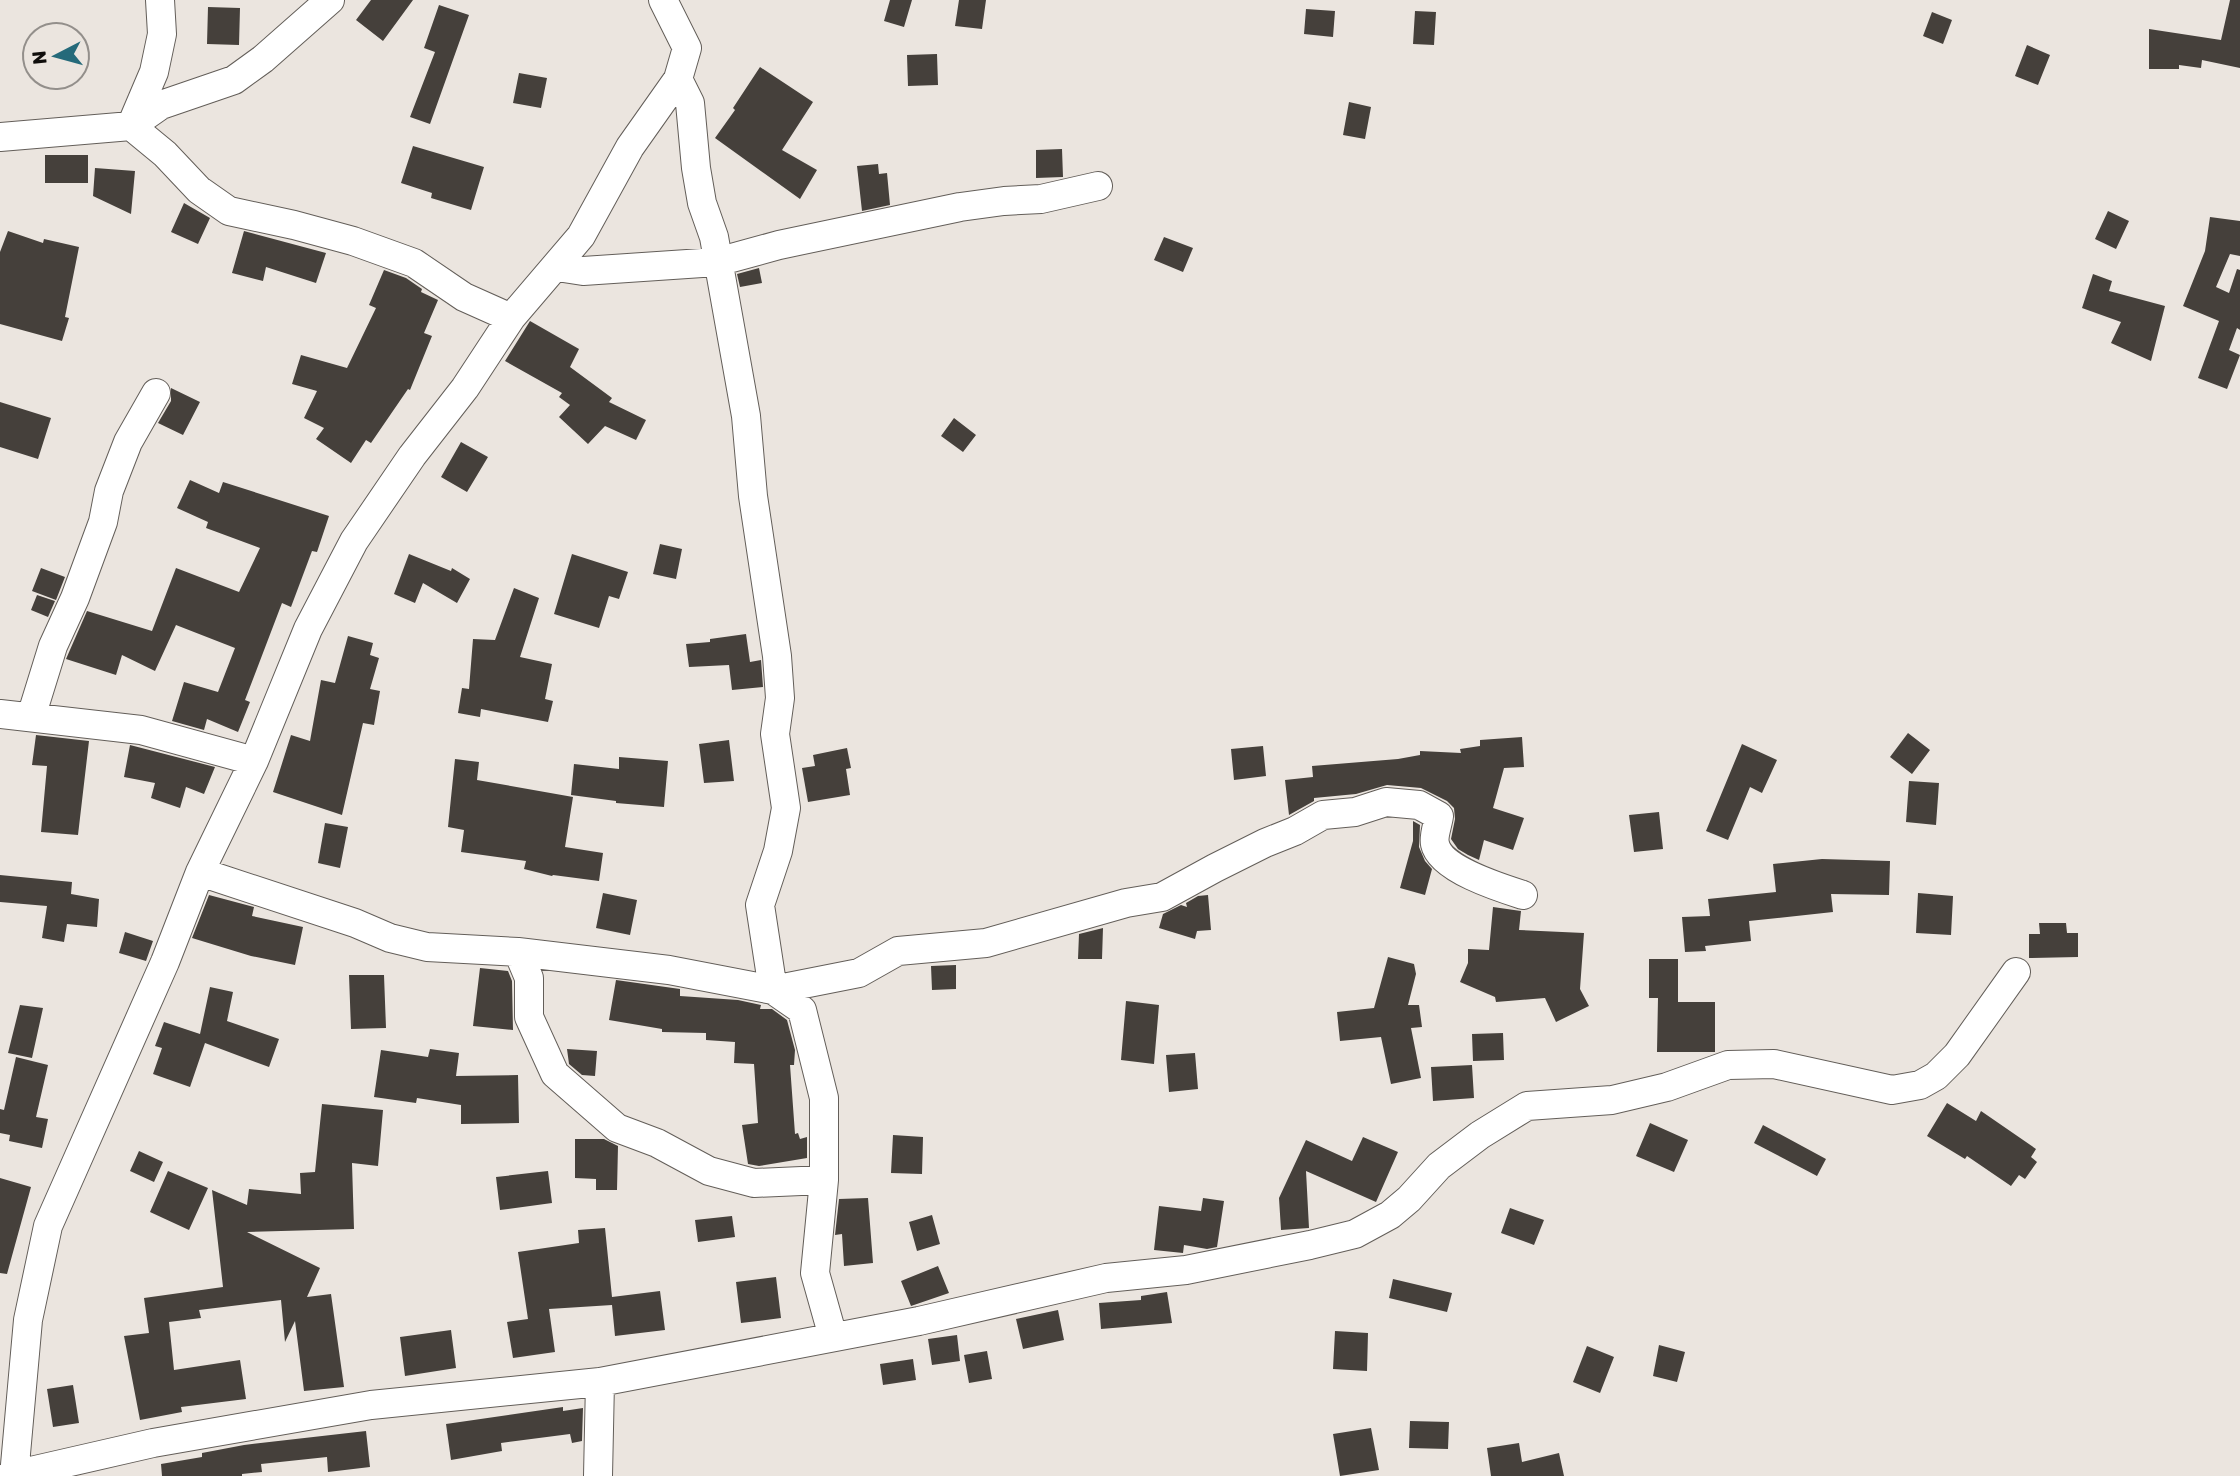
<svg xmlns="http://www.w3.org/2000/svg" width="2240" height="1476" font-family="Rubik,sans-serif">
<rect width="100%" height="100%" fill="#ebe5df"/>
<path fill="#45403b" d="M 371,0 L 413,0 L 383,41 L 356,20 Z
M 890,0 L 912,0 L 904,27 L 884,21 Z
M 959,0 L 986,0 L 982,29 L 955,26 Z
M 2230,0 L 2240,0 L 2240,68 L 2202,60 L 2201,68 L 2179,65 L 2179,69 L 2149,69 L 2149,29 L 2221,40 Z
M 439,5 L 469,15 L 430,124 L 410,117 L 435,52 L 424,48 Z
M 208,7 L 240,8 L 239,45 L 207,44 Z
M 1306,9 L 1335,11 L 1333,37 L 1304,34 Z
M 1415,11 L 1436,12 L 1434,45 L 1413,44 Z
M 1932,12 L 1952,20 L 1943,44 L 1923,36 Z
M 2027,45 L 2050,55 L 2038,85 L 2015,76 Z
M 937,54 L 938,85 L 908,86 L 907,55 Z
M 760,67 L 813,102 L 782,150 L 817,170 L 800,199 L 715,138 L 735,110 L 733,108 Z
M 519,73 L 547,78 L 541,108 L 513,103 Z
M 1349,102 L 1371,107 L 1365,139 L 1343,135 Z
M 413,146 L 484,167 L 471,210 L 431,198 L 432,193 L 401,183 Z
M 1062,149 L 1063,177 L 1036,178 L 1036,150 Z
M 45,155 L 88,155 L 88,183 L 45,183 Z
M 878,164 L 879,174 L 887,173 L 890,205 L 862,211 L 857,166 Z
M 95,168 L 135,171 L 131,214 L 93,196 Z
M 184,203 L 210,218 L 198,244 L 171,232 Z
M 2108,211 L 2129,221 L 2116,249 L 2095,239 Z
M 2210,217 L 2240,221 L 2240,256 L 2230,254 L 2216,287 L 2229,293 L 2237,269 L 2240,270 L 2240,330 L 2237,328 L 2229,350 L 2240,355 L 2227,389 L 2198,378 L 2219,321 L 2183,306 L 2205,251 Z
M 8,231 L 43,243 L 44,239 L 79,247 L 65,317 L 69,318 L 62,341 L 0,324 L 0,252 Z
M 244,231 L 326,253 L 316,283 L 266,267 L 263,281 L 232,273 Z
M 1164,237 L 1193,248 L 1183,272 L 1154,260 Z
M 759,268 L 762,283 L 740,287 L 737,274 Z
M 384,270 L 406,278 L 422,289 L 421,292 L 438,300 L 424,333 L 432,336 L 410,390 L 408,389 L 371,443 L 366,440 L 351,463 L 316,439 L 324,428 L 304,418 L 317,391 L 292,384 L 301,355 L 347,368 L 376,308 L 369,305 Z
M 2093,274 L 2112,281 L 2109,291 L 2165,306 L 2151,361 L 2111,343 L 2121,322 L 2082,308 Z
M 530,321 L 579,349 L 570,367 L 612,398 L 609,402 L 646,420 L 636,440 L 605,426 L 588,444 L 559,417 L 570,405 L 559,397 L 562,393 L 505,361 Z
M 171,388 L 200,402 L 183,435 L 158,423 L 171,401 Z
M 0,402 L 51,418 L 38,459 L 0,447 Z
M 954,418 L 976,435 L 963,452 L 941,436 Z
M 461,442 L 488,457 L 467,492 L 441,477 Z
M 190,480 L 219,493 L 223,482 L 329,516 L 317,552 L 312,551 L 291,607 L 282,603 L 245,700 L 250,702 L 238,732 L 207,719 L 204,730 L 172,721 L 184,682 L 218,692 L 235,648 L 176,625 L 155,671 L 122,655 L 116,675 L 66,659 L 87,611 L 152,631 L 176,568 L 239,592 L 260,548 L 206,528 L 208,522 L 177,508 Z
M 660,544 L 682,549 L 676,579 L 653,574 Z
M 409,554 L 451,571 L 452,568 L 470,579 L 457,603 L 423,583 L 415,603 L 394,594 Z
M 572,554 L 628,572 L 619,599 L 609,596 L 599,628 L 554,614 Z
M 41,568 L 65,577 L 56,600 L 32,591 Z
M 514,588 L 539,598 L 520,657 L 552,664 L 545,699 L 553,701 L 548,722 L 481,709 L 480,717 L 458,713 L 462,688 L 469,689 L 473,639 L 495,640 Z
M 37,595 L 55,601 L 48,617 L 31,610 Z
M 746,634 L 750,662 L 761,660 L 763,687 L 732,690 L 729,665 L 689,667 L 686,644 L 710,642 L 710,639 Z
M 348,636 L 373,643 L 370,655 L 379,658 L 370,689 L 380,691 L 374,725 L 363,723 L 342,815 L 273,792 L 291,735 L 310,741 L 321,680 L 335,683 Z
M 1908,733 L 1930,750 L 1912,774 L 1890,757 Z
M 36,735 L 89,741 L 78,835 L 41,832 L 47,766 L 32,765 Z
M 1522,737 L 1524,767 L 1504,768 L 1493,808 L 1524,818 L 1513,850 L 1484,840 L 1479,860 L 1468,855 L 1458,849 L 1451,839 L 1455,819 L 1454,808 L 1447,801 L 1421,788 L 1387,785 L 1356,794 L 1314,798 L 1314,801 L 1289,815 L 1285,780 L 1313,777 L 1312,766 L 1398,759 L 1420,755 L 1420,751 L 1461,753 L 1460,749 L 1480,746 L 1480,740 Z
M 729,740 L 734,781 L 704,783 L 699,744 Z
M 1742,744 L 1777,760 L 1762,793 L 1750,787 L 1728,840 L 1706,831 Z
M 130,745 L 215,767 L 204,794 L 186,787 L 180,808 L 151,798 L 155,783 L 124,777 Z
M 1263,746 L 1266,776 L 1234,780 L 1231,749 Z
M 847,748 L 851,768 L 846,769 L 850,795 L 808,802 L 802,768 L 815,766 L 813,755 Z
M 619,757 L 668,761 L 664,807 L 616,803 L 616,801 L 571,795 L 574,764 L 619,769 Z
M 455,759 L 479,762 L 477,780 L 573,797 L 565,847 L 603,853 L 599,881 L 553,875 L 552,876 L 524,869 L 526,861 L 461,852 L 464,830 L 448,827 Z
M 1909,781 L 1939,783 L 1936,825 L 1906,822 Z
M 1659,812 L 1663,849 L 1634,852 L 1629,815 Z
M 1413,821 L 1420,825 L 1419,847 L 1425,861 L 1432,869 L 1425,895 L 1400,888 L 1413,841 Z
M 325,823 L 348,827 L 340,868 L 318,863 Z
M 1822,859 L 1890,861 L 1889,895 L 1831,894 L 1833,912 L 1749,921 L 1751,941 L 1705,946 L 1706,951 L 1685,952 L 1682,917 L 1710,916 L 1708,899 L 1776,892 L 1773,864 Z
M 0,875 L 72,882 L 71,894 L 99,899 L 97,927 L 67,924 L 64,942 L 42,938 L 47,906 L 0,902 Z
M 603,893 L 637,900 L 630,935 L 596,928 Z
M 1918,893 L 1953,896 L 1951,935 L 1916,933 Z
M 209,895 L 254,907 L 252,916 L 303,927 L 295,965 L 251,956 L 192,938 Z
M 1208,895 L 1211,930 L 1197,931 L 1195,939 L 1159,928 L 1163,914 L 1181,905 L 1187,907 L 1186,903 L 1198,896 Z
M 1493,907 L 1521,911 L 1519,930 L 1584,933 L 1580,989 L 1589,1006 L 1556,1022 L 1545,998 L 1496,1002 L 1495,997 L 1460,982 L 1468,963 L 1468,949 L 1489,950 Z
M 2039,923 L 2066,923 L 2067,933 L 2078,933 L 2078,957 L 2029,958 L 2029,934 L 2040,934 Z
M 1103,928 L 1102,959 L 1078,959 L 1079,934 Z
M 125,932 L 153,941 L 146,961 L 119,953 Z
M 1388,957 L 1414,964 L 1416,974 L 1408,1005 L 1419,1005 L 1422,1027 L 1411,1028 L 1421,1078 L 1391,1084 L 1381,1037 L 1340,1041 L 1337,1012 L 1374,1008 Z
M 1649,959 L 1678,959 L 1678,1002 L 1715,1002 L 1715,1052 L 1657,1052 L 1658,998 L 1649,998 Z
M 956,965 L 956,989 L 932,990 L 931,966 Z
M 480,968 L 508,971 L 512,981 L 513,1030 L 473,1026 Z
M 349,975 L 384,975 L 386,1028 L 351,1029 Z
M 616,980 L 680,989 L 680,996 L 738,1000 L 761,1005 L 760,1009 L 772,1009 L 787,1020 L 795,1050 L 794,1065 L 790,1065 L 795,1134 L 798,1133 L 800,1139 L 807,1137 L 807,1158 L 759,1166 L 748,1164 L 742,1125 L 758,1123 L 754,1064 L 734,1063 L 735,1042 L 706,1040 L 706,1033 L 662,1032 L 662,1029 L 609,1020 Z
M 210,987 L 233,992 L 227,1021 L 279,1039 L 269,1067 L 205,1043 L 190,1087 L 153,1074 L 162,1048 L 155,1046 L 164,1022 L 200,1034 Z
M 1126,1001 L 1159,1005 L 1154,1064 L 1121,1060 Z
M 20,1005 L 43,1008 L 32,1058 L 8,1053 Z
M 1503,1033 L 1504,1060 L 1473,1061 L 1472,1034 Z
M 430,1049 L 459,1053 L 456,1076 L 518,1075 L 519,1123 L 461,1124 L 461,1105 L 417,1098 L 416,1103 L 374,1097 L 381,1050 L 428,1057 Z
M 567,1049 L 597,1051 L 595,1076 L 582,1075 L 569,1064 Z
M 1195,1053 L 1198,1089 L 1169,1092 L 1166,1055 Z
M 16,1057 L 48,1065 L 36,1117 L 48,1119 L 42,1148 L 9,1141 L 10,1135 L 0,1133 L 0,1109 L 4,1110 Z
M 1472,1065 L 1474,1098 L 1433,1101 L 1431,1067 Z
M 1947,1103 L 1976,1121 L 1981,1111 L 2036,1149 L 2031,1157 L 2037,1162 L 2025,1179 L 2019,1175 L 2011,1186 L 1967,1156 L 1965,1159 L 1927,1136 Z
M 322,1104 L 383,1110 L 378,1166 L 352,1163 L 354,1229 L 247,1232 L 320,1268 L 307,1297 L 331,1294 L 344,1387 L 304,1391 L 295,1321 L 285,1342 L 281,1300 L 199,1310 L 201,1318 L 169,1322 L 174,1370 L 240,1360 L 246,1399 L 181,1407 L 182,1412 L 140,1420 L 124,1336 L 149,1333 L 144,1298 L 223,1287 L 212,1190 L 247,1205 L 249,1189 L 301,1194 L 300,1173 L 315,1172 Z
M 1650,1123 L 1688,1140 L 1674,1172 L 1636,1156 Z
M 1763,1125 L 1826,1159 L 1817,1176 L 1754,1143 Z
M 893,1135 L 923,1137 L 922,1174 L 891,1173 Z
M 1363,1137 L 1398,1152 L 1376,1202 L 1306,1171 L 1309,1228 L 1281,1230 L 1279,1198 L 1306,1140 L 1352,1161 Z
M 575,1139 L 604,1139 L 618,1146 L 617,1190 L 596,1190 L 596,1179 L 575,1178 Z
M 139,1151 L 163,1162 L 154,1182 L 130,1171 Z
M 168,1171 L 208,1188 L 189,1230 L 150,1212 Z
M 548,1171 L 552,1203 L 500,1210 L 496,1177 Z
M 0,1178 L 31,1187 L 7,1274 L 0,1273 Z
M 868,1198 L 873,1263 L 844,1266 L 842,1234 L 835,1235 L 839,1199 Z
M 1203,1198 L 1224,1201 L 1217,1247 L 1207,1249 L 1184,1245 L 1183,1253 L 1154,1250 L 1159,1206 L 1201,1211 Z
M 1510,1208 L 1544,1220 L 1534,1245 L 1501,1233 Z
M 932,1215 L 940,1244 L 917,1251 L 909,1222 Z
M 732,1216 L 735,1237 L 698,1242 L 695,1220 Z
M 605,1228 L 612,1297 L 660,1291 L 665,1330 L 615,1336 L 612,1305 L 549,1309 L 555,1352 L 513,1358 L 507,1322 L 528,1319 L 518,1252 L 579,1243 L 578,1230 Z
M 938,1266 L 949,1293 L 911,1306 L 901,1281 Z
M 776,1277 L 781,1318 L 741,1323 L 736,1282 Z
M 1393,1279 L 1452,1293 L 1447,1312 L 1389,1298 Z
M 1167,1292 L 1172,1323 L 1101,1329 L 1099,1303 L 1141,1300 L 1141,1296 Z
M 1058,1310 L 1064,1340 L 1023,1349 L 1016,1319 Z
M 451,1330 L 456,1368 L 405,1376 L 400,1337 Z
M 1335,1331 L 1368,1333 L 1367,1371 L 1333,1369 Z
M 957,1335 L 960,1361 L 932,1365 L 928,1339 Z
M 1659,1345 L 1685,1352 L 1677,1382 L 1653,1376 Z
M 1587,1346 L 1614,1357 L 1600,1393 L 1573,1382 Z
M 987,1351 L 992,1379 L 969,1383 L 964,1355 Z
M 913,1359 L 916,1380 L 883,1385 L 880,1364 Z
M 73,1385 L 79,1423 L 53,1427 L 47,1389 Z
M 563,1407 L 563,1411 L 583,1408 L 582,1441 L 572,1443 L 570,1434 L 501,1443 L 502,1451 L 451,1460 L 446,1424 Z
M 1410,1421 L 1449,1422 L 1448,1449 L 1409,1448 Z
M 1371,1428 L 1379,1470 L 1340,1476 L 1333,1434 Z
M 366,1431 L 370,1467 L 328,1472 L 327,1457 L 261,1464 L 262,1472 L 242,1474 L 242,1476 L 162,1476 L 161,1464 L 202,1457 L 202,1453 L 244,1445 Z
M 1519,1443 L 1522,1462 L 1559,1453 L 1564,1476 L 1491,1476 L 1487,1448 Z"/>
<g fill="none" stroke-linecap="round" stroke-linejoin="round">
<defs>
<path id="minor" d="M 160,0 L 162,34 L 154,72 L 131,126 L 165,154 L 199,190 L 229,211 L 294,225 L 353,241 L 414,263 L 464,297 L 511,318
M 678,79 L 690,103 L 696,168 L 702,203 L 714,237 L 746,416 L 753,496 L 777,656 L 780,698 L 775,734 L 786,808 L 778,851 L 760,905 L 773,990 L 802,1010 L 824,1098 L 824,1180 L 815,1273 L 833,1337
M 0,137 L 131,126 L 161,105 L 234,80 L 263,59 L 330,0
M 557,267 L 583,271 L 717,262 L 779,245 L 960,207 L 1004,201 L 1041,199 L 1098,186
M 0,714 L 141,730 L 254,761
M 31,717 L 53,646 L 75,598 L 103,522 L 109,491 L 128,442 L 156,393
M 200,872 L 355,923 L 390,938 L 427,947 L 518,952 L 669,970 L 773,990 L 859,973 L 898,951 L 986,943 L 1126,903 L 1162,897 L 1215,868 L 1265,843 L 1295,831 L 1323,815 L 1355,812 L 1386,802 L 1419,805 L 1439,816 C 1438,824 1433,836 1435,844 C 1440,869 1501,888 1523,895
M 518,952 L 529,978 L 529,1017 L 555,1074 L 617,1128 L 657,1143 L 709,1171 L 754,1183 L 824,1180
M 9,1476 L 153,1443 L 371,1405 L 600,1382 L 919,1321 L 1106,1278 L 1186,1270 L 1310,1245 L 1355,1234 L 1390,1215 L 1409,1199 L 1439,1166 L 1480,1135 L 1527,1106 L 1612,1100 L 1667,1087 L 1728,1065 L 1774,1064 L 1892,1090 L 1920,1085 L 1936,1076 L 1957,1055 L 2016,972
M 14,1476 L 28,1320 L 48,1226 L 165,962 L 200,872 L 254,761 L 308,629 L 354,541 L 412,456 L 465,388 L 511,318 L 581,236 L 630,147 L 678,79 L 687,48 L 663,0
M 598,1476 L 600,1382"/>
</defs>
<use href="#minor" stroke="#635e59" stroke-width="30"/>
<use href="#minor" stroke="#fff" stroke-width="28"/>
</g>
<g transform="translate(56 56) rotate(264)"><circle r="33" fill="#ebe5df" stroke="#938f8b" stroke-width="2"/>
<path d="M0-5L12 26L0 18L-12 26Z" fill="#256a7a"/>
<text y="-10" font-size="19" font-weight="bold" text-anchor="middle" fill="#100e0c">N</text>
</g>
</svg>
